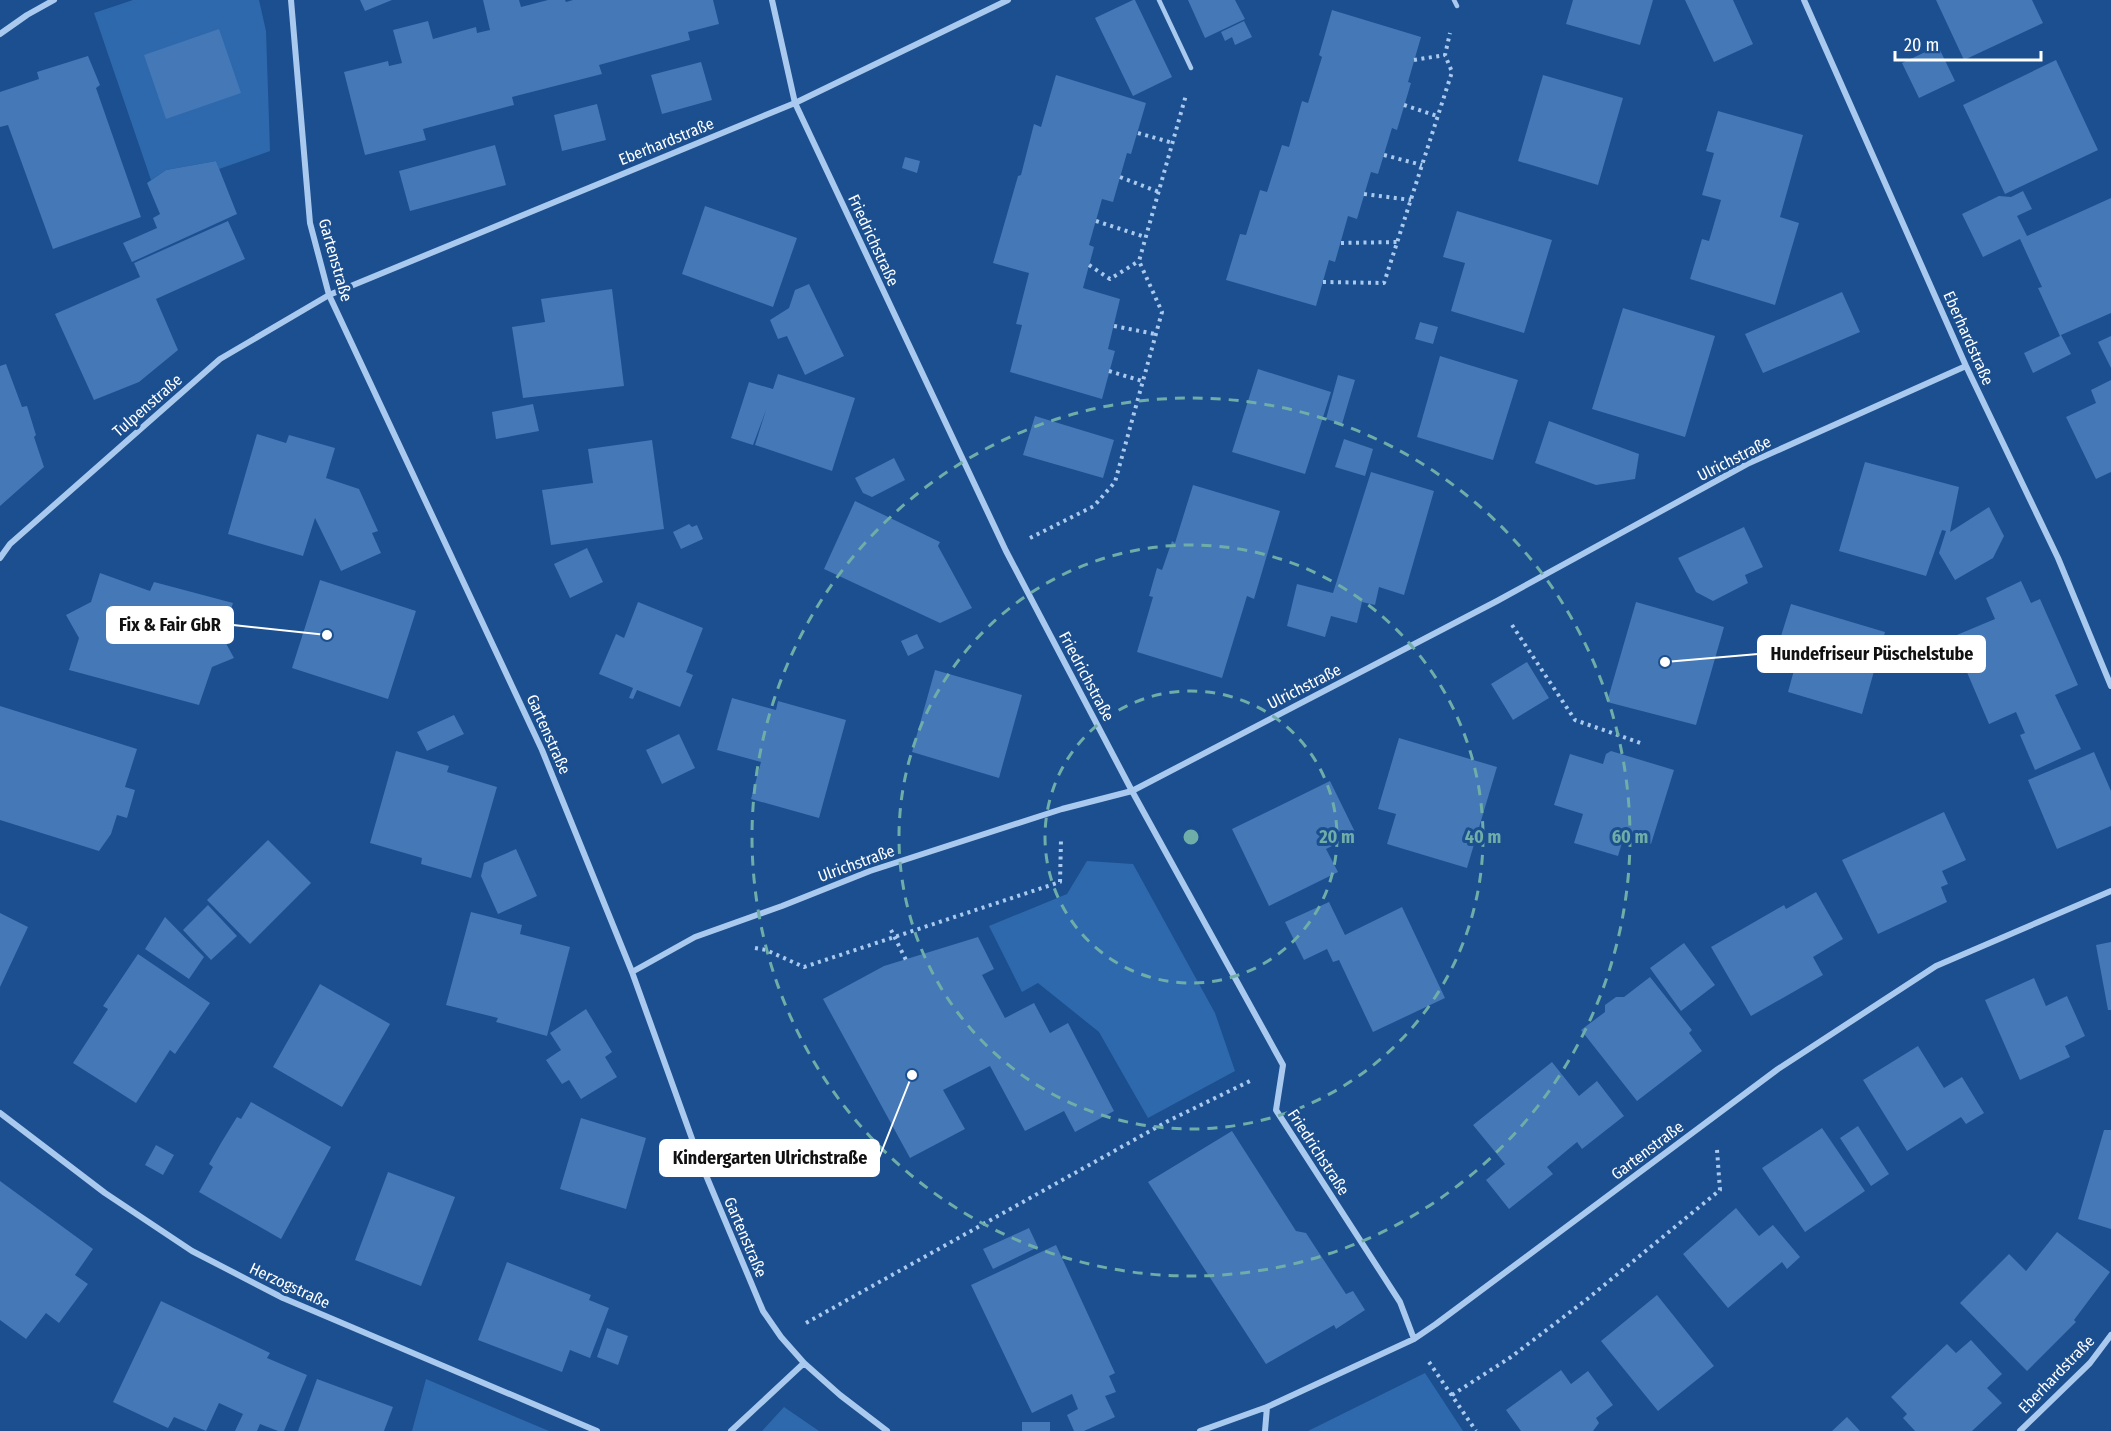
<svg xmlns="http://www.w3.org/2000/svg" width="2111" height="1431" font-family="'Fira Sans Condensed',sans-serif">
<rect width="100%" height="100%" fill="#1b4f8f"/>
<path fill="#2e69ad" d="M 133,0 L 259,0 L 266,31 L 270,151 L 219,169 L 216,161 L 166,170 L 151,180 L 94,13 Z
M 1087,861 L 1133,864 L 1215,1013 L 1235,1071 L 1148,1118 L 1099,1032 L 1038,983 L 1022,992 L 989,926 L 1067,894 Z
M 1425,1373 L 1463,1431 L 1308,1431 Z
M 426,1379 L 549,1431 L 412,1431 Z
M 784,1407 L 819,1431 L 762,1431 Z"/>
<path fill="#4478b7" d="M 360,0 L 392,0 L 365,11 Z
M 483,0 L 519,0 L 521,7 L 548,0 L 565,0 L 566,2 L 573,0 L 713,0 L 719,24 L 688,32 L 690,40 L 599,65 L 602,74 L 512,97 L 514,105 L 423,129 L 426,140 L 365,155 L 344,72 L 388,61 L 389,66 L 402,63 L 393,30 L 428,21 L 433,39 L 476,27 L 477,33 L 490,30 Z
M 1133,0 L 1135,0 L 1172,77 L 1133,96 L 1095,18 Z
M 1188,0 L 1235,0 L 1245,19 L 1205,38 Z
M 1573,0 L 1653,0 L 1640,45 L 1566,24 Z
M 1685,0 L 1733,0 L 1753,44 L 1714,62 Z
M 1936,0 L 2032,0 L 2043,23 L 1964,60 Z
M 1332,10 L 1421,37 L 1408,82 L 1411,83 L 1397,130 L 1392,128 L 1378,174 L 1371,172 L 1357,219 L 1348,216 L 1335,262 L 1329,260 L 1316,306 L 1226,280 L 1240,234 L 1246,235 L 1260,190 L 1267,192 L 1282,145 L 1289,147 L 1302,101 L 1308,103 L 1322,57 L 1319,55 Z
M 1244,21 L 1252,37 L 1235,45 L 1232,37 L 1225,41 L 1221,32 Z
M 219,29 L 241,93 L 166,119 L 144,55 Z
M 1938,46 L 1955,81 L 1919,98 L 1902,63 Z
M 88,56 L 100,85 L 96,88 L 141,217 L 53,249 L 8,125 L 0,127 L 0,92 L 39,79 L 37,72 Z
M 2056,60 L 2098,150 L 2005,194 L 1963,105 Z
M 701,62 L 712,100 L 662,114 L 651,75 Z
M 1056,75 L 1146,103 L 1131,154 L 1127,153 L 1113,202 L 1102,199 L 1089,245 L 1094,247 L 1083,288 L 1120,299 L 1108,349 L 1115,351 L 1102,399 L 1010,372 L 1022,325 L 1016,324 L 1029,273 L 993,263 L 1018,176 L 1021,175 L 1034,124 L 1041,127 Z
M 1543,75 L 1623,98 L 1598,185 L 1518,161 Z
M 597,104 L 606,140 L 562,151 L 554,115 Z
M 1718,111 L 1803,135 L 1780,217 L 1799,223 L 1775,305 L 1690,279 L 1702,239 L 1709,241 L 1721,200 L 1702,195 L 1714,153 L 1706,151 Z
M 495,145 L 506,185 L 410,211 L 399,171 Z
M 905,157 L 920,161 L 917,173 L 902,168 Z
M 216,161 L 237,214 L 132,262 L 123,243 L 157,228 L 153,218 L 160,214 L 147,183 L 166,170 Z
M 2023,191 L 2032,209 L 2017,216 L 2027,236 L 2111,198 L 2111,313 L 2061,335 L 2071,354 L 2033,373 L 2024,353 L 2060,336 L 2038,288 L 2042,287 L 2020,239 L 1983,257 L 1962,214 L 1999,196 L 2011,197 Z
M 705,206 L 797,238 L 773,307 L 682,274 Z
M 1457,211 L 1552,240 L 1524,333 L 1451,311 L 1465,263 L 1443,257 Z
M 228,221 L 245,259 L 156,299 L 178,350 L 139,382 L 94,400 L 55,314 L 140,277 L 134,263 Z
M 809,284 L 844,356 L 805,375 L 787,336 L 778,339 L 770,320 L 789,308 L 795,290 Z
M 612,289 L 624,386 L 523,398 L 512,327 L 545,322 L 541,299 Z
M 1842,292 L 1860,332 L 1763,373 L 1745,334 Z
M 1623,308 L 1715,336 L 1685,437 L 1592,409 Z
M 1420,322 L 1438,327 L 1433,344 L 1415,339 Z
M 2111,336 L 2111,368 L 2098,342 Z
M 1440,356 L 1518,380 L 1493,460 L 1417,437 Z
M 6,364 L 22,407 L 27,406 L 36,435 L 34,437 L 44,467 L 0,506 L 0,366 Z
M 1258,369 L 1331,392 L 1305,474 L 1232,452 Z
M 778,374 L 855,398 L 832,471 L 755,445 L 766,410 L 753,445 L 731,438 L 749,382 L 773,389 Z
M 1338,375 L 1355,380 L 1342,424 L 1326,419 Z
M 2111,380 L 2111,472 L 2096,479 L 2066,417 L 2096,403 L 2091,390 Z
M 533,404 L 539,431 L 496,439 L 492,412 Z
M 1035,416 L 1114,440 L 1103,478 L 1023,455 Z
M 1549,421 L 1639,454 L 1635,479 L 1596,485 L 1535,463 Z
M 257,434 L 286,443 L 289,435 L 335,448 L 326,478 L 359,489 L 378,531 L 372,533 L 381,553 L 341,571 L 315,518 L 303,556 L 228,534 Z
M 1344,439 L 1373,449 L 1365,476 L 1335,467 Z
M 652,440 L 664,529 L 551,545 L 542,490 L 593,483 L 588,449 Z
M 894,458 L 905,480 L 872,497 L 863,493 L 855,478 Z
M 1865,462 L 1959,487 L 1950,532 L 1989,507 L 2004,536 L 1993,558 L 1955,580 L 1939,553 L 1946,531 L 1942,530 L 1926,576 L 1839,551 Z
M 1371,472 L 1434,491 L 1404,595 L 1379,587 L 1375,605 L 1362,602 L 1357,623 L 1331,616 L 1325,637 L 1287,626 L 1297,584 L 1333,593 Z
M 1193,485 L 1280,511 L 1254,599 L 1247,596 L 1222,678 L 1137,652 L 1153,597 L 1149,596 L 1157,568 L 1162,570 L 1172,541 L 1175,543 Z
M 855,501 L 940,542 L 938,546 L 972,608 L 940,623 L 824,569 Z
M 689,524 L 692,527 L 697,525 L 703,539 L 681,549 L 673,532 Z
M 1744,527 L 1763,567 L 1745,575 L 1748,583 L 1713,601 L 1696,592 L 1678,558 Z
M 587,548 L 603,582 L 570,598 L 554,564 Z
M 100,573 L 150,591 L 154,582 L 233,603 L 222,636 L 234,658 L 212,667 L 199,705 L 69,670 L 79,638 L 66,615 L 91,602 Z
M 320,580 L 416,611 L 388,699 L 292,668 Z
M 2021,581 L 2031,603 L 2040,599 L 2078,685 L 2055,695 L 2081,749 L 2035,770 L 2020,735 L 2025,733 L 2016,712 L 1989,724 L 1952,637 L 1995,619 L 1986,598 Z
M 638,602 L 703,628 L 686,672 L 693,675 L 680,707 L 637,690 L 633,699 L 629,698 L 633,688 L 599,674 L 616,634 L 624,638 Z
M 1636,602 L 1724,627 L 1696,725 L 1607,702 Z
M 1791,604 L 1885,632 L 1862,714 L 1788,692 L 1802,641 L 1781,636 Z
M 917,634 L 924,648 L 908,656 L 901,641 Z
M 1527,662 L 1549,698 L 1513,720 L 1491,684 Z
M 935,670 L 1022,695 L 999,778 L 912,752 Z
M 732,698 L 776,710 L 778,701 L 846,720 L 819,818 L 751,799 L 761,762 L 717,750 Z
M 0,706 L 137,749 L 125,787 L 135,790 L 127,818 L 117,815 L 111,834 L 99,851 L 0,820 Z
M 454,715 L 464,734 L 427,751 L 417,732 Z
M 679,734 L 695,768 L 662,784 L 646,750 Z
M 1399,738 L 1497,767 L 1467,868 L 1387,844 L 1396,814 L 1378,809 Z
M 396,751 L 449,766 L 447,772 L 497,787 L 471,878 L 421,864 L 422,858 L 370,843 Z
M 1611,751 L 1674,770 L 1651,844 L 1624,836 L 1618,856 L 1574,843 L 1583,814 L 1554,805 L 1570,754 L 1603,764 L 1606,754 Z
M 2094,752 L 2111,791 L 2111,826 L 2057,849 L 2028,780 Z
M 1330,781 L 1356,834 L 1326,849 L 1338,872 L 1269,906 L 1232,829 Z
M 1944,812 L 1966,860 L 1942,871 L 1948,884 L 1941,887 L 1947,902 L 1878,934 L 1842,860 Z
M 268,840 L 311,883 L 250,944 L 207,900 Z
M 516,849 L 537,896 L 498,914 L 481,876 L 484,863 Z
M 1816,892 L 1843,939 L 1813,957 L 1823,975 L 1751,1016 L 1711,947 L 1784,905 L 1786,909 Z
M 1329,902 L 1345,935 L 1402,907 L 1445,998 L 1373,1032 L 1339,960 L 1333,962 L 1327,949 L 1304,960 L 1285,922 Z
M 208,905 L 237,936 L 211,960 L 183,930 Z
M 471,912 L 522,925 L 520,934 L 570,947 L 547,1036 L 496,1022 L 498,1018 L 446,1005 Z
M 0,913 L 28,927 L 0,987 Z
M 165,917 L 204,957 L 189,979 L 145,949 Z
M 978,937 L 994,969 L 982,975 L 1005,1018 L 1034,1003 L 1050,1033 L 1068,1023 L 1114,1111 L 1075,1132 L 1064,1111 L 1025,1131 L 990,1066 L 943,1090 L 965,1129 L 910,1158 L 823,999 L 884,966 Z
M 2111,942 L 2111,1010 L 2108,1010 L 2096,945 Z
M 1684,943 L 1715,985 L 1681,1011 L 1650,968 Z
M 138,954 L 210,1003 L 175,1054 L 170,1050 L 136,1103 L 73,1063 L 108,1009 L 103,1006 Z
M 1650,977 L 1692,1030 L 1689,1033 L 1702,1051 L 1637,1101 L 1581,1030 L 1605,1012 L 1605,1005 L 1616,997 L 1624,997 Z
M 2034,978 L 2046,1006 L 2067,996 L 2085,1036 L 2065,1046 L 2070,1057 L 2020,1080 L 1985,1000 Z
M 320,984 L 390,1024 L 342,1107 L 273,1067 Z
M 586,1009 L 612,1052 L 605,1057 L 617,1077 L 581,1099 L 569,1080 L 562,1084 L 546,1060 L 561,1050 L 550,1033 Z
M 1918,1046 L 1944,1088 L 1962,1077 L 1984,1113 L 1966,1124 L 1961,1117 L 1907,1151 L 1863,1080 Z
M 1552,1062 L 1579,1096 L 1597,1081 L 1624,1116 L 1582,1149 L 1577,1142 L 1547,1167 L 1553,1174 L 1509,1209 L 1486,1180 L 1505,1164 L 1473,1125 Z
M 251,1102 L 331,1147 L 281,1239 L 199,1192 L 213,1167 L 209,1164 L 221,1143 L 237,1117 L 241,1119 Z
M 581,1118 L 646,1138 L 626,1209 L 560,1189 Z
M 1858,1126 L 1889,1174 L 1871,1186 L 1840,1138 Z
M 1822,1128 L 1865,1191 L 1805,1232 L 1762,1168 Z
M 2104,1130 L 2111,1130 L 2111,1229 L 2078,1219 Z
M 1232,1131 L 1296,1231 L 1306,1233 L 1346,1294 L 1353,1291 L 1365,1310 L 1336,1329 L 1334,1325 L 1266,1364 L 1148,1182 Z
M 156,1145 L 174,1155 L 163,1175 L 145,1165 Z
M 388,1172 L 455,1197 L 421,1286 L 355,1260 Z
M 0,1181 L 93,1249 L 75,1275 L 88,1284 L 59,1323 L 46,1313 L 26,1339 L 0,1320 Z
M 1736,1208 L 1759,1236 L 1773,1225 L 1800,1257 L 1787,1269 L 1782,1262 L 1728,1308 L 1683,1254 Z
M 1029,1228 L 1038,1247 L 993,1269 L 983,1249 Z
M 2057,1232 L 2110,1272 L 2074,1320 L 2076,1322 L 2027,1371 L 1960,1303 L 2009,1254 L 2026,1271 Z
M 1056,1245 L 1115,1373 L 1109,1376 L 1116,1392 L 1105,1396 L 1115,1417 L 1084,1431 L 1074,1431 L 1067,1415 L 1078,1409 L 1072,1394 L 1032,1413 L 971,1285 Z
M 507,1262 L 591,1295 L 589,1300 L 609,1308 L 590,1358 L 570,1350 L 562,1372 L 478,1340 Z
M 1657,1295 L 1714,1366 L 1658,1411 L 1601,1341 Z
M 161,1301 L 270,1353 L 267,1358 L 307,1375 L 284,1431 L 278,1431 L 260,1424 L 257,1431 L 235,1431 L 243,1414 L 219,1403 L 206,1431 L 174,1417 L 168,1428 L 113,1402 Z
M 607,1328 L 628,1336 L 618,1365 L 597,1357 Z
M 1971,1340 L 2002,1374 L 1987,1388 L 2002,1403 L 1972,1431 L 1915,1431 L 1903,1418 L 1907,1414 L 1891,1397 L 1947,1344 L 1956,1353 Z
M 1561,1370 L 1571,1384 L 1588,1371 L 1613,1405 L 1596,1418 L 1599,1423 L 1593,1431 L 1521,1431 L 1506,1410 Z
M 317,1379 L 393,1407 L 384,1431 L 298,1431 Z
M 1847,1417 L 1860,1431 L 1832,1431 Z
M 1022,1422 L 1050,1422 L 1050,1431 L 1022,1431 Z"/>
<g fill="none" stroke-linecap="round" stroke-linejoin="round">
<path stroke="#a9c9ee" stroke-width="4" stroke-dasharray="3 4.5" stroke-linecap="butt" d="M 1414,60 L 1445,55
M 1404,105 L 1437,116
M 1138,133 L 1173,143
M 1384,155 L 1422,165
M 1120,177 L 1159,192
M 1364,194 L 1411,200
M 1096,221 L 1145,237
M 1341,243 L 1397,242
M 1089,265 L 1110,279 L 1139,261
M 1323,282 L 1384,283 L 1452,72 L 1445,55 L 1450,33
M 1114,326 L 1155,334
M 1109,371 L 1142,381
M 1030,538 L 1094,506 L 1115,482 L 1162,312 L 1139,261 L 1186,95
M 1512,625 L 1575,720 L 1643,744
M 891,930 L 906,960
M 755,948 L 766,950 L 804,967 L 1060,882 L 1061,840
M 806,1323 L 1168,1121 L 1250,1081
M 1429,1362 L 1476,1431
M 1452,1395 L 1511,1357 L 1586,1300 L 1720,1190 L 1717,1150"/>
<path stroke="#a9c9ee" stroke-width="4.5" d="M 1159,0 L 1191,68
M 1454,0 L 1457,6"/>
<path stroke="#a9c9ee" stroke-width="6" d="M 291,0 L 310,223 L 329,295 L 542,750 L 632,972 L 700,1161 L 763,1311 L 781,1337 L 804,1363 L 840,1395 L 887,1431
M 772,0 L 795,103 L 1006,551 L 1132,791 L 1283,1065 L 1276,1110 L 1400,1302 L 1414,1339
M 1804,0 L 1966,366 L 2058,558 L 2111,686
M 0,34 L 27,15 L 54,0
M 0,558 L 10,544 L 220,359 L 329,295 L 795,103 L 1008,0
M 632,972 L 695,937 L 782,906 L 870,871 L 1062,809 L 1132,791 L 1497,601 L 1747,464 L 1966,366
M 0,1113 L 105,1193 L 192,1251 L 283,1298 L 597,1431
M 731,1431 L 804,1363
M 1200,1431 L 1267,1407 L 1414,1339 L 1436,1324 L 1778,1069 L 1936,966 L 2111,891
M 1265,1431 L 1267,1407
M 2020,1431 L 2090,1363 L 2111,1335"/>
</g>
<g fill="none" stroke="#6fada8" stroke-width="3" stroke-dasharray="10 8">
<circle cx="1191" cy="837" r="146"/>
<circle cx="1191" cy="837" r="292"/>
<circle cx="1191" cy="837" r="439"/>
</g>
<g text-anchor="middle" stroke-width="6" stroke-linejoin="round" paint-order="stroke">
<g font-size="16" fill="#fff" stroke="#1b4f8f">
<text transform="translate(666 141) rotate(-22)" y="6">Eberhardstraße</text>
<text transform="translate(874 240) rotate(65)" y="6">Friedrichstraße</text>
<text transform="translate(336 260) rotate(74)" y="6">Gartenstraße</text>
<text transform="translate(1969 338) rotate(66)" y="6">Eberhardstraße</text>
<text transform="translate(147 405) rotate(-41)" y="6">Tulpenstraße</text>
<text transform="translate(1734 458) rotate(-27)" y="6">Ulrichstraße</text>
<text transform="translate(1087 676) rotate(62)" y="6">Friedrichstraße</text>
<text transform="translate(1304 686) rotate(-27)" y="6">Ulrichstraße</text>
<text transform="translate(549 734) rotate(66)" y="6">Gartenstraße</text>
<text transform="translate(856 863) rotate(-20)" y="6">Ulrichstraße</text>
<text transform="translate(1647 1150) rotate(-37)" y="6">Gartenstraße</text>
<text transform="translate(1319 1152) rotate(57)" y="6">Friedrichstraße</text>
<text transform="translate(746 1237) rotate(67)" y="6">Gartenstraße</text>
<text transform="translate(290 1285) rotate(25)" y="6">Herzogstraße</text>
<text transform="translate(2056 1374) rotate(-46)" y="6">Eberhardstraße</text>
</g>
</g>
<circle cx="1191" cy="837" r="9" fill="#6fada8" stroke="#1b4f8f" stroke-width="3"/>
<g font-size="18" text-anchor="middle" font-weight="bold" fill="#6fada8" stroke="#1b4f8f" stroke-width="6" stroke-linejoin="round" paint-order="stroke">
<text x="1337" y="843">20 m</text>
<text x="1483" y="843">40 m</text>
<text x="1630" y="843">60 m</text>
</g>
<path fill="none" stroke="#fff" stroke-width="2" d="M327 635L233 625M1665 662L1758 654M912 1075L879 1158"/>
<g fill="#fff" stroke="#1b4f8f" stroke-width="2">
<circle cx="327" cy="635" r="6"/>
<circle cx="1665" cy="662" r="6"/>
<circle cx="912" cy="1075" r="6"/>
</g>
<g fill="#fff" stroke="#fff" stroke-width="2">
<rect x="107" y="607" width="126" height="36" rx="6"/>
<rect x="1758" y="636" width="227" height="36" rx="6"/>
<rect x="660" y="1140" width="219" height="36" rx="6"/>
</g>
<g font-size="18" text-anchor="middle" font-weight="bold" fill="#111">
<text x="170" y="631">Fix &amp; Fair GbR</text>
<text x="1872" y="660">Hundefriseur Püschelstube</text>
<text x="770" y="1164">Kindergarten Ulrichstraße</text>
</g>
<path d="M1895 51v9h146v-9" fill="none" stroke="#ffffff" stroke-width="3"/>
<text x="1904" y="51" font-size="18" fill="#ffffff" stroke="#1b4f8f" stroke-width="4.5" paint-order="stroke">20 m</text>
</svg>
